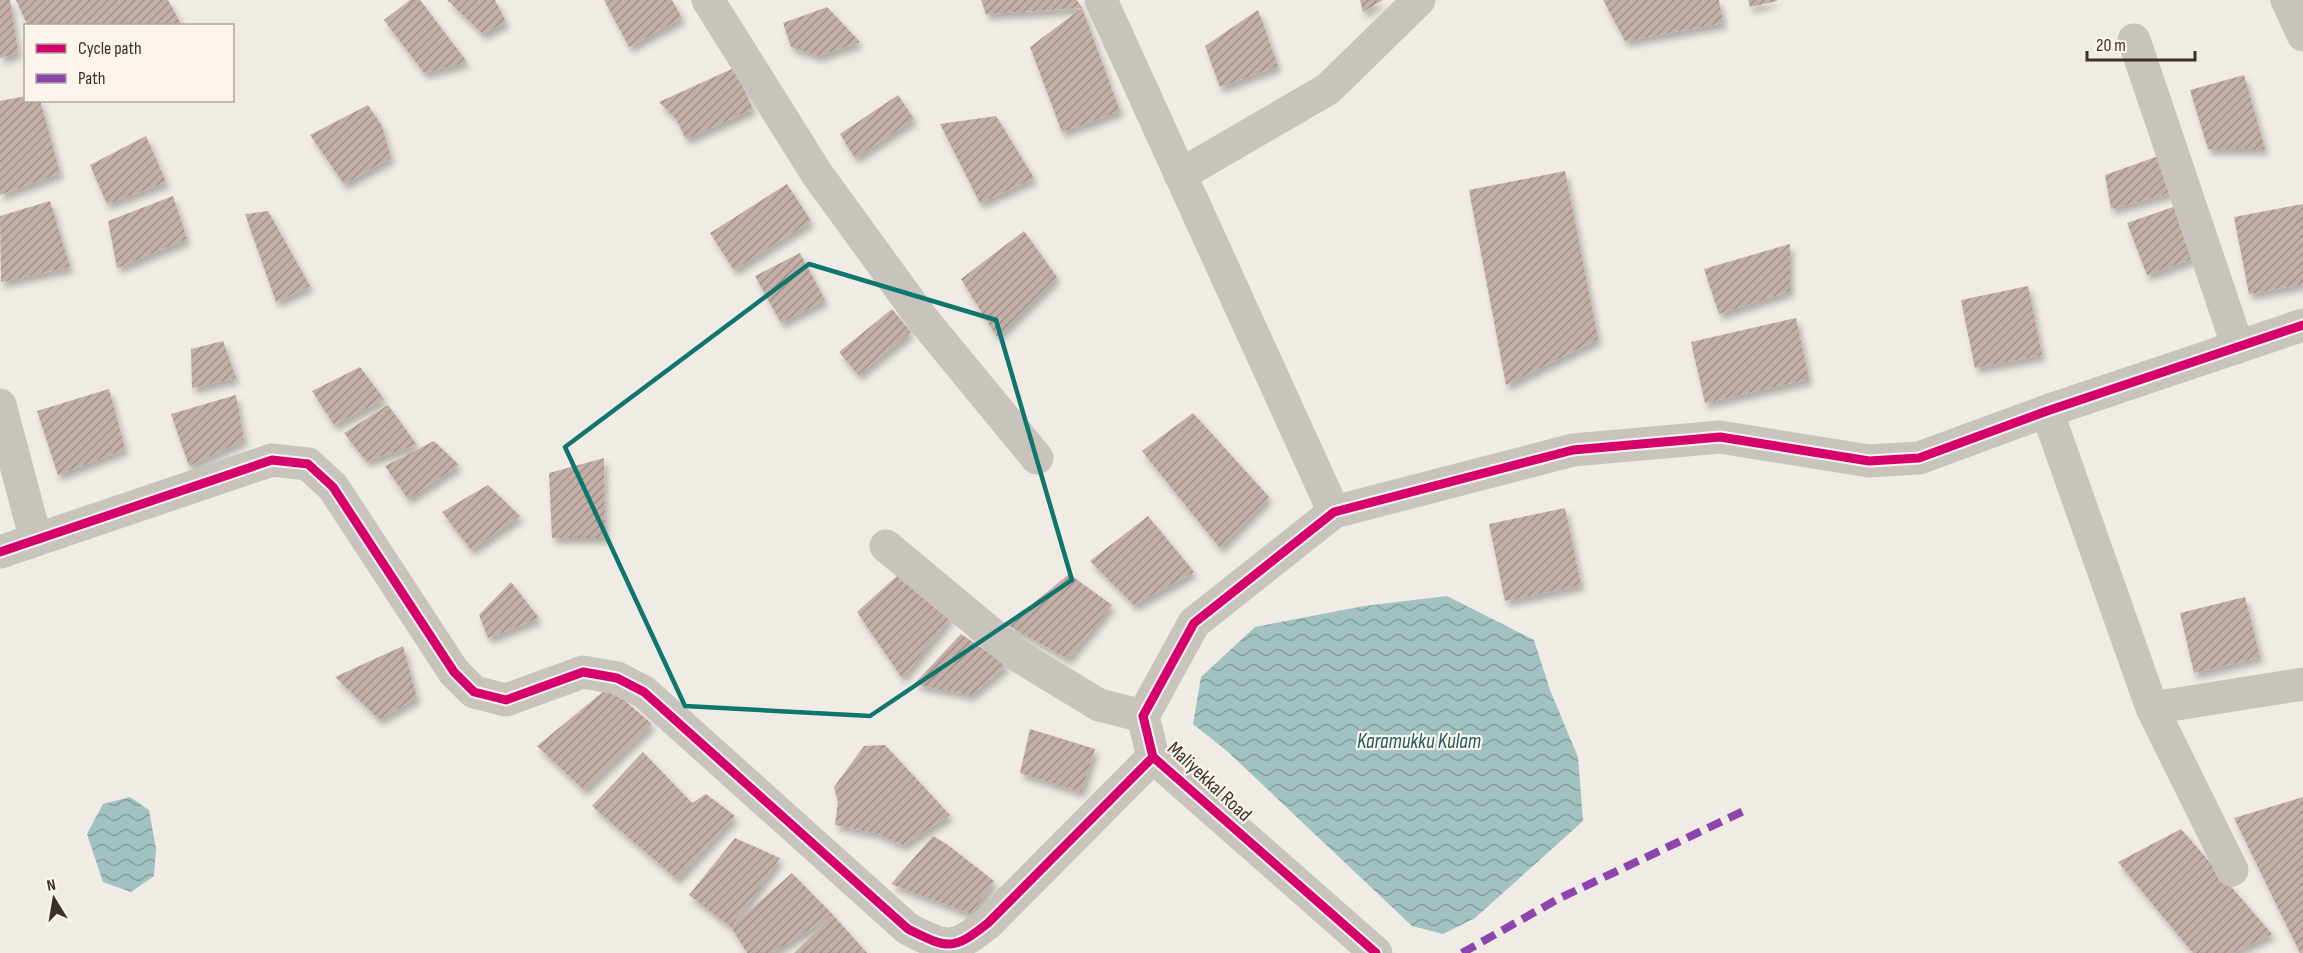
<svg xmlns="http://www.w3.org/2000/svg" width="2303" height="953" font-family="'Sofia Sans Condensed',sans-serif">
<defs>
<pattern id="water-waves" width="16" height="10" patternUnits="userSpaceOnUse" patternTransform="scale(1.5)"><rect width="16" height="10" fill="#a1c2c1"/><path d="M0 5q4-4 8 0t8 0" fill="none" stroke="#849e9d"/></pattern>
<pattern id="building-hatch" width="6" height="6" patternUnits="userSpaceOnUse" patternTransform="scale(1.5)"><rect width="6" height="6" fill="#c3afa7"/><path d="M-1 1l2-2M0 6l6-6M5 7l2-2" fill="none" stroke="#a08f88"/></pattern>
<filter id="shadow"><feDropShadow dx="3.5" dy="6" stdDeviation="3" flood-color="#0004"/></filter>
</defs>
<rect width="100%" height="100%" fill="#f0ebe5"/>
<path fill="url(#water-waves)" d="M 1447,596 L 1534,640 L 1550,690 L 1578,757 L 1583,821 L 1475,918 L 1443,934 L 1412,926 L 1227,751 L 1193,724 L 1201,677 L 1255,627 L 1364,606 Z
M 130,797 L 149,810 L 156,849 L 154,876 L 131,892 L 103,882 L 87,834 L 103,804 Z"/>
<path fill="url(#building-hatch)" filter="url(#shadow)" d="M 0,0 L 10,0 L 18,53 L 0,58 Z
M 16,0 L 168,0 L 182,26 L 28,26 Z
M 410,0 L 420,0 L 467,62 L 424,73 L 384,20 Z
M 447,0 L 495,0 L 506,22 L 483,34 Z
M 604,0 L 672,0 L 682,18 L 629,47 Z
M 981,0 L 1077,0 L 1082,8 L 986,14 Z
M 1360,0 L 1383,0 L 1363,12 Z
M 1603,0 L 1719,0 L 1723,23 L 1625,41 Z
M 1748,0 L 1777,0 L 1777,1 L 1750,7 Z
M 827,7 L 860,42 L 819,56 L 791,47 L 783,23 Z
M 1082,8 L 1120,111 L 1062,132 L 1030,47 Z
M 1258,10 L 1278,66 L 1220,87 L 1205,46 Z
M 734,68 L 753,109 L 686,139 L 676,119 L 659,102 Z
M 2244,75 L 2265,149 L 2208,149 L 2190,90 Z
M 898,95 L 914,119 L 855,158 L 840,134 Z
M 26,96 L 26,100 L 40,100 L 60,173 L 0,195 L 0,101 Z
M 368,105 L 382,126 L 391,158 L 344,184 L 310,135 Z
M 996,116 L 1034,178 L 980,203 L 940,124 Z
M 146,136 L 166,182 L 107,204 L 90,165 Z
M 2167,153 L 2174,192 L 2111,209 L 2105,175 Z
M 1565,171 L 1598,339 L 1506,385 L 1469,190 Z
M 787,184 L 811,221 L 734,270 L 710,233 Z
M 173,196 L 187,239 L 117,268 L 108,221 Z
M 50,201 L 70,267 L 1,282 L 0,216 Z
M 2303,204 L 2303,284 L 2249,294 L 2234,217 Z
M 2179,205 L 2198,257 L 2147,275 L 2127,223 Z
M 268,211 L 310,286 L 276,302 L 245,214 Z
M 1024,231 L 1057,277 L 997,337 L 961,279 Z
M 1790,244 L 1790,291 L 1719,314 L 1704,269 Z
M 800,253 L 825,300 L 781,323 L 755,276 Z
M 2028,286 L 2042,355 L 1975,368 L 1961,300 Z
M 892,309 L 911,332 L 858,375 L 839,352 Z
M 1796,318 L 1809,379 L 1705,403 L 1691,342 Z
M 223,341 L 236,378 L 192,388 L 191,349 Z
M 360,367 L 384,399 L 334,425 L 312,391 Z
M 109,389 L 125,449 L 58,475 L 37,411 Z
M 236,395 L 244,440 L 189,466 L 171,414 Z
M 388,405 L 417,445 L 366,461 L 344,433 Z
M 1193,413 L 1269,497 L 1220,548 L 1142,451 Z
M 434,441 L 459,465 L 408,499 L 385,466 Z
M 604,458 L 605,538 L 552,538 L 549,473 Z
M 488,485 L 520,516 L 471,550 L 442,512 Z
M 1565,508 L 1581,585 L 1505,601 L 1489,524 Z
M 1148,516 L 1194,572 L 1134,605 L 1090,561 Z
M 1069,574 L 1112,605 L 1068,659 L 1007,625 Z
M 898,575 L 951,617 L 902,678 L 857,612 Z
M 511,582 L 539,618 L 488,638 L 479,615 Z
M 2245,597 L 2260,657 L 2194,673 L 2180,613 Z
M 961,634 L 1007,665 L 971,695 L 914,684 Z
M 403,646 L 417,698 L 379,719 L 335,677 Z
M 609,687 L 652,724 L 584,790 L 537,746 Z
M 1030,729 L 1095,749 L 1081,792 L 1020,773 Z
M 885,745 L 950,815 L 903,845 L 876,833 L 835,825 L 838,802 L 834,787 L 864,746 Z
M 643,752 L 692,803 L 706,794 L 735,816 L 677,879 L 592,806 Z
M 2303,797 L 2303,953 L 2300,953 L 2234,818 Z
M 2181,829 L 2272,934 L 2232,953 L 2193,953 L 2118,862 Z
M 933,836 L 948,845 L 994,881 L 971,914 L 891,884 Z
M 735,838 L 780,858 L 731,927 L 689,895 Z
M 792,873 L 833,915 L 867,953 L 794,953 L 833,915 L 771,953 L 747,953 L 731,927 Z"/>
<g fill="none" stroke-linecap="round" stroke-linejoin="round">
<path stroke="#c9c3be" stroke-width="33" d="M 708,0 L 817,174 L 921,317 L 1037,458
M 1101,0 L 1334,512
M 2287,0 L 2303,35
M 2134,40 L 2238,347
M 1180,175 L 1328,89 L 1419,0
M 0,405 L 36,540
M 2047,411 L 2152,708 L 2232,870
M 886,546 L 1017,655 L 1099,705 L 1143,716
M 0,552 L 272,460 L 308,464 L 333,487 L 454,672 L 474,692 L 506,700 L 583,672 L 617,678 L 644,692 L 908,929 C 948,949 953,951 988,923 L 1153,757
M 2152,708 L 2303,684"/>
<path stroke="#c9c3be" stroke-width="33" d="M 1376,953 L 1153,757 L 1143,716 L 1194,623 L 1334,512 L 1573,450 L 1720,437 L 1869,461 L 1919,458 L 2047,411 L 2303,325"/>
<path stroke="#8e44ad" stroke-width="8" stroke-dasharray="15 8" stroke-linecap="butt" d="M 1462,953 L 1558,899 L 1748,809"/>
<defs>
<path id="cycleway" d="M 0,552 L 272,460 L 308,464 L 333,487 L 454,672 L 474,692 L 506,700 L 583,672 L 617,678 L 644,692 L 908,929 C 948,949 953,951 988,923 L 1153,757
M 1376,953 L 1153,757 L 1143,716 L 1194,623 L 1334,512 L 1573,450 L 1720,437 L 1869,461 L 1919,458 L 2047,411 L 2303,325"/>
</defs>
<use href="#cycleway" stroke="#fbf5ee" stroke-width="13"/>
<use href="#cycleway" stroke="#d6006c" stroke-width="9"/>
</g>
<path fill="none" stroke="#0f766e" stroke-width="4.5" stroke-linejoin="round" d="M 809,264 L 996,320 L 1072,580 L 870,716 L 685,706 L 565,447 Z"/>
<g text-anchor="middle" stroke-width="4.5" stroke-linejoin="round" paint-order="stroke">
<g font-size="20" fill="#3b302b" stroke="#fbf5ee">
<text transform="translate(1210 781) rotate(43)" y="7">Maliyekkal Road</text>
</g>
<g font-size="21" font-style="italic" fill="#1f5a5e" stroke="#fbf5ee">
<text x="1419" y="748">Karamukku Kulam</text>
</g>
</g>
<rect x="24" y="24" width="210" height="78" fill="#fbf5ee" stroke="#aea6a0" stroke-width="1.5"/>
<rect x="36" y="44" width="30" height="9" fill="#d6006c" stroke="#aea6a0" stroke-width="1.5"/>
<text x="78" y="54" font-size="18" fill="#3b302b">Cycle path</text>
<rect x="36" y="74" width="30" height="9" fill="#8e44ad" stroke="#aea6a0" stroke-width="1.5"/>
<text x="78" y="84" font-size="18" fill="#3b302b">Path</text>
<g transform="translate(54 899) rotate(349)" stroke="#fbf5ee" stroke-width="4.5" paint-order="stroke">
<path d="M0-4.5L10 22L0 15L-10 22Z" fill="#3b302b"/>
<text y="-9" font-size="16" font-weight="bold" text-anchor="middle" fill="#3b302b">N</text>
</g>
<path d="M2087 51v9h108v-9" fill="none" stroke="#3b302b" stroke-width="3"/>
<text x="2096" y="51" font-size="18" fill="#3b302b" stroke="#fbf5ee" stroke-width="4.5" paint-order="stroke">20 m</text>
</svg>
